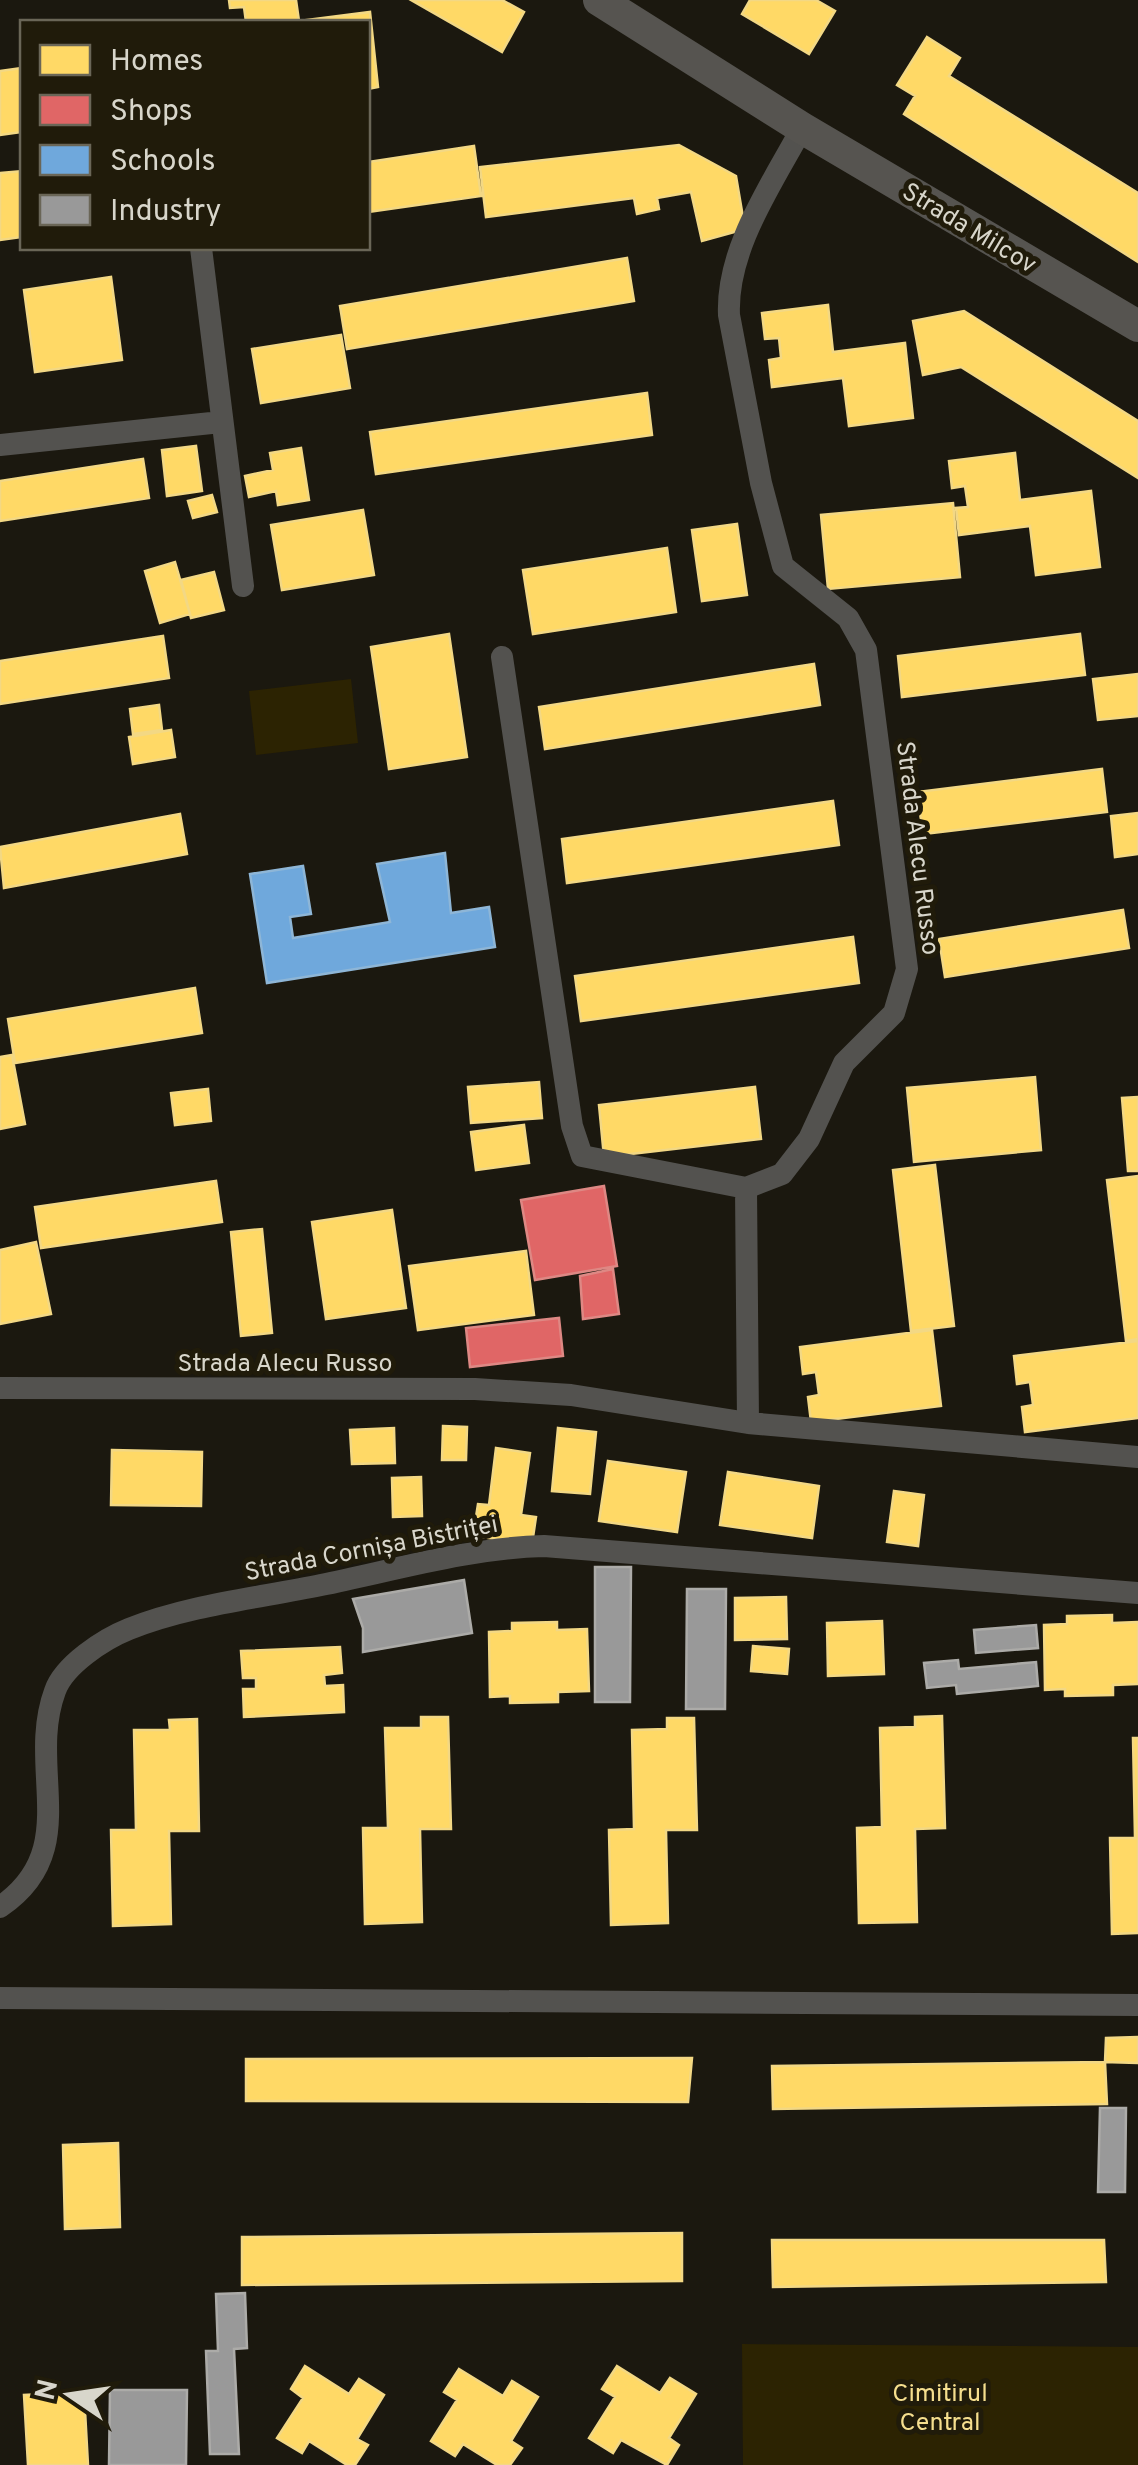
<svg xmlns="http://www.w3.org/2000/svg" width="1138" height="2465" font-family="Overpass,sans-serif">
<rect width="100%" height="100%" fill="#1b180f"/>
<path fill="#2c2302" d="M 351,679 L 358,743 L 256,755 L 249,691 Z
M 742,2344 L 1138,2347 L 1138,2465 L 743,2465 Z"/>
<path fill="#ffd966" stroke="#f3d884" stroke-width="2.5" d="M 229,0 L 296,0 L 299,21 L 370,12 L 378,87 L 368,89 L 368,22 L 246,22 L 244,7 L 230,8 Z
M 411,0 L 502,0 L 524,12 L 502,52 Z
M 750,0 L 816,0 L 835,11 L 809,54 L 742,14 Z
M 927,37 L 960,58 L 949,76 L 1138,193 L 1138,262 L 904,114 L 915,96 L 897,85 Z
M 22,68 L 22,132 L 0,135 L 0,71 Z
M 679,145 L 736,176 L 745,229 L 702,241 L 691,192 L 657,198 L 659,209 L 637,214 L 634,198 L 486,217 L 480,167 Z
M 474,146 L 481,196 L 368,212 L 368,162 Z
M 22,171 L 22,237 L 0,240 L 0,173 Z
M 627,258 L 634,301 L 347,349 L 340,306 Z
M 111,277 L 122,360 L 35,372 L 24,290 Z
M 828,305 L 833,352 L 905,343 L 913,418 L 849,426 L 843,378 L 772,387 L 769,360 L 781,358 L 779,338 L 765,339 L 762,313 Z
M 964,311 L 1138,421 L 1138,478 L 961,367 L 923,375 L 913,321 Z
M 341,335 L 350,388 L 261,403 L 252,349 Z
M 647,393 L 652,435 L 376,474 L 370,432 Z
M 196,446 L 202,491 L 167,496 L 162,450 Z
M 301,448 L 309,500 L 278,505 L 276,491 L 249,497 L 245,476 L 273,470 L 270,453 Z
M 1015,453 L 1020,500 L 1091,491 L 1100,567 L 1036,575 L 1030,526 L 959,535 L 956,508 L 968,507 L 965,486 L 952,488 L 949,461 Z
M 143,459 L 149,498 L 0,521 L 0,481 Z
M 212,495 L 217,512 L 193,518 L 188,501 Z
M 953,503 L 960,577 L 828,589 L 821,515 Z
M 363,510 L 374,575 L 282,590 L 271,525 Z
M 737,524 L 747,595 L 702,601 L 692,530 Z
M 667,548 L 676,612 L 533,634 L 523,570 Z
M 175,562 L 190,614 L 160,623 L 145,571 Z
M 214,572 L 224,610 L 191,618 L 181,580 Z
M 449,634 L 467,757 L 389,769 L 371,647 Z
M 1080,634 L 1085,675 L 902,697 L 898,656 Z
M 163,636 L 169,678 L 0,704 L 0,661 Z
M 814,664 L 820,705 L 545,749 L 539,707 Z
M 1138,674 L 1138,716 L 1098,720 L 1093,679 Z
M 159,705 L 162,730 L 133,734 L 130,709 Z
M 171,730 L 175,757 L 133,764 L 129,737 Z
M 1102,769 L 1107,812 L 923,834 L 917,792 Z
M 833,801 L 839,845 L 567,883 L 562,839 Z
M 1138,813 L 1138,854 L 1115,857 L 1111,816 Z
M 180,814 L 187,854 L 4,888 L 0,847 Z
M 1123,910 L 1129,948 L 945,977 L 939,939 Z
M 853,937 L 859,983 L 581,1021 L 575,976 Z
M 195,988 L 202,1033 L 15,1063 L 8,1019 Z
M 12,1055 L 25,1124 L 0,1129 L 0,1057 Z
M 1035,1077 L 1041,1150 L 914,1162 L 907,1088 Z
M 539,1082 L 542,1118 L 471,1123 L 468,1087 Z
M 755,1087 L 761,1139 L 604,1157 L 599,1105 Z
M 208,1089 L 211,1121 L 175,1125 L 171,1093 Z
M 1138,1097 L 1138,1171 L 1128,1171 L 1122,1098 Z
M 524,1125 L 529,1163 L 476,1170 L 471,1132 Z
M 935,1165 L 954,1326 L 911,1331 L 893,1170 Z
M 1138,1176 L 1138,1339 L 1126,1341 L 1107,1180 Z
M 216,1181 L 222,1222 L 41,1248 L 35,1207 Z
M 392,1210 L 406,1308 L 326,1319 L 312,1222 Z
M 262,1229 L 272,1333 L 241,1336 L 231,1232 Z
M 36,1242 L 51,1314 L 0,1324 L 0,1250 Z
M 526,1251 L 534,1315 L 418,1330 L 409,1266 Z
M 932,1330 L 941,1406 L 811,1422 L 808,1397 L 819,1395 L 816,1372 L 803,1374 L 800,1347 Z
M 1138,1341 L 1138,1418 L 1025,1432 L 1022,1407 L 1033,1405 L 1030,1382 L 1017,1384 L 1014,1356 Z
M 443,1426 L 467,1427 L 466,1460 L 442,1460 Z
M 394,1428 L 395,1463 L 352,1464 L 350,1430 Z
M 558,1428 L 596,1432 L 590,1494 L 552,1491 Z
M 496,1448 L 530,1453 L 521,1515 L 536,1517 L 532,1544 L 473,1536 L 478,1504 L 489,1505 Z
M 112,1450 L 202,1452 L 201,1506 L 111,1505 Z
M 608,1461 L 686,1472 L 677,1532 L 599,1521 Z
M 728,1472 L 819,1486 L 812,1538 L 720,1525 Z
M 421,1477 L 422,1516 L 393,1517 L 392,1478 Z
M 894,1491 L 924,1495 L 918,1546 L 887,1542 Z
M 786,1597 L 787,1639 L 735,1640 L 735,1598 Z
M 1112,1615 L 1112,1623 L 1138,1622 L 1138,1684 L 1113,1685 L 1113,1695 L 1065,1696 L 1065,1689 L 1045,1690 L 1044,1625 L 1067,1624 L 1067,1616 Z
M 882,1621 L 884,1674 L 828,1676 L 827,1623 Z
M 557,1622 L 557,1630 L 587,1629 L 589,1691 L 558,1692 L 558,1702 L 510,1703 L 510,1696 L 490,1697 L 489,1632 L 512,1631 L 512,1623 Z
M 753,1646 L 789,1649 L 787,1674 L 751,1671 Z
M 340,1647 L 342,1673 L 324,1675 L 325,1686 L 343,1685 L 344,1712 L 244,1717 L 243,1689 L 256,1689 L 256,1678 L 243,1678 L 241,1651 Z
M 942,1716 L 945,1828 L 915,1829 L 917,1922 L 859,1923 L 857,1828 L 882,1827 L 880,1728 L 915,1727 L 915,1717 Z
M 421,1717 L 448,1717 L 451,1829 L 420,1829 L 422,1922 L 365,1924 L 363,1828 L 388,1828 L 385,1728 L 421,1728 Z
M 667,1718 L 694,1718 L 697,1830 L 666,1830 L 668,1923 L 611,1925 L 609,1830 L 634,1829 L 632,1730 L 667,1729 Z
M 197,1719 L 199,1831 L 169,1831 L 171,1924 L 113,1926 L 111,1830 L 136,1830 L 134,1730 L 170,1730 L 169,1720 Z
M 1133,1738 L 1138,1738 L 1138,1933 L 1112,1934 L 1110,1838 L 1135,1838 Z
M 1138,2037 L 1138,2063 L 1105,2062 L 1106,2038 Z
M 692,2058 L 688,2102 L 246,2101 L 246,2059 Z
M 1105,2062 L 1107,2104 L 773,2109 L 772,2066 Z
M 118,2143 L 120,2227 L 65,2229 L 63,2145 Z
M 682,2233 L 682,2281 L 242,2285 L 242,2237 Z
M 772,2240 L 1104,2240 L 1106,2282 L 773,2287 Z
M 305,2366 L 349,2394 L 359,2379 L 384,2395 L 357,2439 L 368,2445 L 355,2465 L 347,2465 L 309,2441 L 302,2453 L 277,2438 L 303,2398 L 291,2389 Z
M 617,2366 L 660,2393 L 670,2378 L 696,2394 L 669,2438 L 679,2445 L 667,2465 L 621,2440 L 613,2453 L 589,2438 L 615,2397 L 602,2389 Z
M 459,2369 L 503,2396 L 512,2381 L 538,2397 L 511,2441 L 522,2448 L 510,2465 L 497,2465 L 463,2444 L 455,2456 L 431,2441 L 457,2400 L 444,2392 Z
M 84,2392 L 88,2465 L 28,2465 L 24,2395 Z"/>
<path fill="#e06666" stroke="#de8884" stroke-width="2.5" d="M 604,1186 L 617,1266 L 535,1280 L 521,1200 Z
M 613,1269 L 619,1314 L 583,1319 L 580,1276 Z
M 559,1318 L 563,1356 L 470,1367 L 466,1328 Z"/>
<path fill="#6fa8dc" stroke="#8eb6d7" stroke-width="2.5" d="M 445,853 L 451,913 L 489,907 L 495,947 L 267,983 L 250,874 L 303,866 L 311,914 L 290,917 L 293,938 L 390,922 L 377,864 Z"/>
<path fill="#999" stroke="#acaba8" stroke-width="2.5" d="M 595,1567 L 631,1567 L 630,1702 L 595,1702 Z
M 464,1580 L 472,1633 L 363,1652 L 363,1628 L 353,1599 Z
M 687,1589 L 726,1589 L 725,1709 L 686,1709 Z
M 1036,1625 L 1038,1648 L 976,1653 L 974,1630 Z
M 958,1660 L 959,1669 L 1036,1662 L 1038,1686 L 957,1694 L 956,1685 L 927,1688 L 924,1663 Z
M 1100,2108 L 1126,2108 L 1125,2192 L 1098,2192 Z
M 245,2293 L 247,2348 L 234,2349 L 239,2454 L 210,2454 L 206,2351 L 218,2351 L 216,2294 Z
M 110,2390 L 187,2390 L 186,2465 L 109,2465 Z"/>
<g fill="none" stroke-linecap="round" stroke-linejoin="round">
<path stroke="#53524f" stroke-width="22" d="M 201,248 L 243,586
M 0,445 L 221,422
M 502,657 L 572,1126 L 582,1156 L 746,1188
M 0,1388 L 475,1389 L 571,1395 L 748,1423 L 1138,1457
M 748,1423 L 746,1188 L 782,1174 L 809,1139 L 844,1063 L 894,1013 L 907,969 L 866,650 L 848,618 L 783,566 L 761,483 L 729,315 C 726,249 772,184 802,128
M 0,1907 C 84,1850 26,1769 55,1691 C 64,1665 104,1639 129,1629 C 189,1605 258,1598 321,1585 C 395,1570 468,1548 544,1546 L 1138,1593
M 0,1998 L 1138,2005"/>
<path stroke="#565450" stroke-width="32" d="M 599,0 L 802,128 L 1138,326"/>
</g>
<g text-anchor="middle" stroke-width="10" stroke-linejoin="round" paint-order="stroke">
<g font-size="25" fill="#d8d6cb" stroke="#201b0a">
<text transform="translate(970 227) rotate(31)" y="9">Strada Milcov</text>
<text transform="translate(919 848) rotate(83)" y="9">Strada Alecu Russo</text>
<text x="285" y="1371">Strada Alecu Russo</text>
<text transform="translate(371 1547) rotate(-11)" y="9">Strada Cornișa Bistriței</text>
</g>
<g font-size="25" fill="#f5de8e" stroke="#201b0a">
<text x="940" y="2401">Cimitirul<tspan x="940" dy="29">Central</tspan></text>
</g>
</g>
<rect x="20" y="20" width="350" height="230" fill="#201b0a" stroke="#6a6657" stroke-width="2.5"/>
<rect x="40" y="45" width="50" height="30" fill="#ffd966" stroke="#6a6657" stroke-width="2.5"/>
<text x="110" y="70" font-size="30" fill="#d8d6cb">Homes</text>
<rect x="40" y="95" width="50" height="30" fill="#e06666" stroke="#6a6657" stroke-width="2.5"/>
<text x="110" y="120" font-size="30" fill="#d8d6cb">Shops</text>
<rect x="40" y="145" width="50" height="30" fill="#6fa8dc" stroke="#6a6657" stroke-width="2.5"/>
<text x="110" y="170" font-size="30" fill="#d8d6cb">Schools</text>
<rect x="40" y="195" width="50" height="30" fill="#999999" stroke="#6a6657" stroke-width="2.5"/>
<text x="110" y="220" font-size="30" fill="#d8d6cb">Industry</text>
<g transform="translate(70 2395) rotate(283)" stroke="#201b0a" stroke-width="8" paint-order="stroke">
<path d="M0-8L18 38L0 25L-18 38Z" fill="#d8d6cb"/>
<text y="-15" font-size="28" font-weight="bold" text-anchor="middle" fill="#d8d6cb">N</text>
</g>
</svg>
